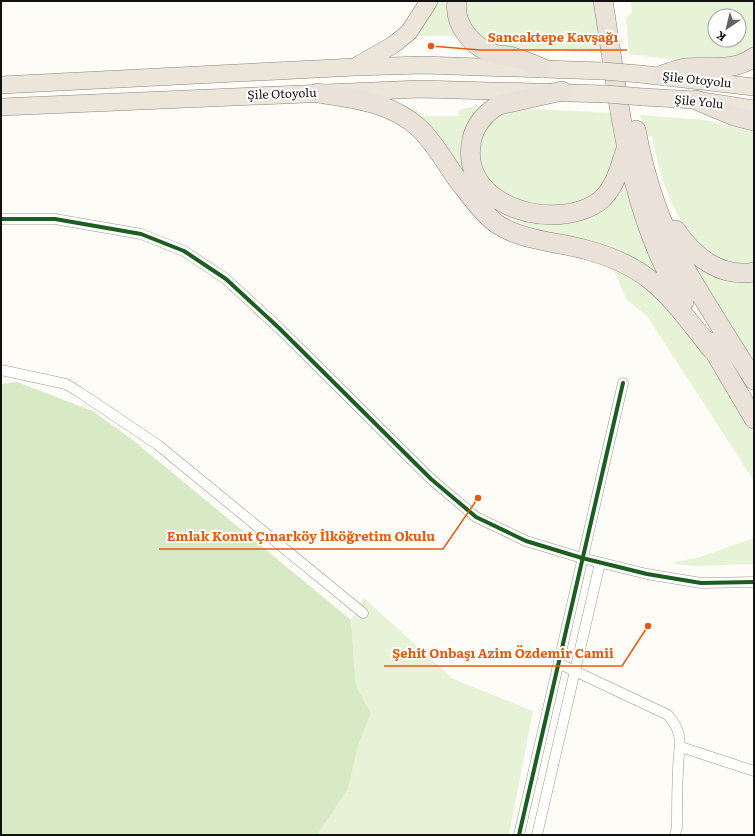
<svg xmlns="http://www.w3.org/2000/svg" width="755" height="836" font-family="Literata,serif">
<rect width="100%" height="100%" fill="#fdfcf7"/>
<path fill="#e7f3d7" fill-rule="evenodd" d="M 436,1 L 451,1 L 460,36 L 415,36 L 414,43 L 407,45 Z
M 463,1 L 593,1 L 601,53 L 523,49 L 482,42 L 468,25 Z
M 631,1 L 754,1 L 754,48 L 732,59 L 683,61 L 629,54 L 626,18 L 632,12 ZM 715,16 L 739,16 L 739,40 L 715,40 Z
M 489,103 L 476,116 L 476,190 L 557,223 L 624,176 L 665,283 L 587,244 L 516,222 L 497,211 L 399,106 L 417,110 L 418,116 L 458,116 L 459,110 Z
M 516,108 L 610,113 L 617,146 L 615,169 L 594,196 L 562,207 L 529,205 L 509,199 L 485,177 L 476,145 C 485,129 496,109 516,108 Z
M 640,115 L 706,120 L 754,132 L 754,265 L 725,263 L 695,244 C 695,233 685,227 680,218 C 666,197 657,161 652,136 L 645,137 Z
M 690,259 L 754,279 L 754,364 Z
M 612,265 L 649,288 L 696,342 L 754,434 L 754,481 L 647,316 L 626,299 Z
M 754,538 L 754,564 L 694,566 L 671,563 L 700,557 Z
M 364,598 L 453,679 L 533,711 L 509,835 L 317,835 L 348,789 L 358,746 L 371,713 L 356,686 L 351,620 Z"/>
<path fill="#d8eac5" d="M 17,382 L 93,411 L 134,441 L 351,620 L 356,686 L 371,713 L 358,746 L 348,789 L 317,835 L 1,835 L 1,384 Z"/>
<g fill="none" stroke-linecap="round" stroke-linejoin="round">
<defs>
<path id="minor" d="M 1,219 L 55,219 L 141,234 L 184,251 L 226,279 L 279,328 L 431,479 L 476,517 L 526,541 L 582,558 L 647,574 L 701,583 L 754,582
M 1,370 L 66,384 L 79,392 L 158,445 L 363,613
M 560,664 L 668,715 C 686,736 678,747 678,771 C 677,789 677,808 677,827 L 675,835
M 681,747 L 754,771
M 519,835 L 623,383
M 537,835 L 600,563"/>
<path id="trunk" d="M 358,65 L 393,45 L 409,32 L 429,1
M 640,74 L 754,87
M 1,85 L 355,67 L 423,65 L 603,71
M 643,97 L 696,100 L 754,109
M 1,107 L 420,89 L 606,94"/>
<path id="motorway" d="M 457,1 C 453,26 475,50 498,55 C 503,56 509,55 513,57 C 523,60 533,64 542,68
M 603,1 C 620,103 627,213 684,302
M 662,75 C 669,73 678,69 686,68 C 709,66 734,72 754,57
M 562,91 L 499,105 C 486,112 475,125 472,139 C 460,193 520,220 564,214 C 577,213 594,207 603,198 C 616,185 620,166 626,149
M 318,93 C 354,99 391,102 419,128 C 434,142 445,162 457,179 C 469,194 481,212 497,224 C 522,241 559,242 587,250 C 655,268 672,301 713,351
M 696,100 L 734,116 L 754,121
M 636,130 C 645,177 661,227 685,268 C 707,306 731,343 754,380
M 676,230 C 693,256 720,278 754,272
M 708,341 L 754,419"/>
</defs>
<use href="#minor" stroke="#979795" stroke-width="11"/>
<use href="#trunk" stroke="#858482" stroke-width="18"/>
<use href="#motorway" stroke="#858482" stroke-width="20"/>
<use href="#minor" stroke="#fffffe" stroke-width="10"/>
<use href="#trunk" stroke="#ece5da" stroke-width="17"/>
<use href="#motorway" stroke="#eae1d8" stroke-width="19"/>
<defs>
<path id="trunk-bridge" d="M 603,71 L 640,74
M 606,94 L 643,97"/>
</defs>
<use href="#trunk-bridge" stroke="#858482" stroke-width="18" stroke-linecap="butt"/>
<use href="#trunk-bridge" stroke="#ece5da" stroke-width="17"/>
<defs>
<path id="cycleway" d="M 1,219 L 55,219 L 141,234 L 184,251 L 226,279 L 279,328 L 431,479 L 476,517 L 526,541 L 582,558 L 647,574 L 701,583 L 754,582
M 519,835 L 623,383"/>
</defs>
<use href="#cycleway" stroke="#fff" stroke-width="6"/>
<use href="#cycleway" stroke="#1b5e20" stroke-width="4"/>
</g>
<g text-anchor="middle" stroke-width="4" stroke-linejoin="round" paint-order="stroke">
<g font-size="12" fill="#111" stroke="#fff">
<text transform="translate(697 80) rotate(6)" y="4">Şile Otoyolu</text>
<text transform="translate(282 94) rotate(-2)" y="4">Şile Otoyolu</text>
<text transform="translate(699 102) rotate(6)" y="4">Şile Yolu</text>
</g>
</g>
<path fill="none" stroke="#e8590c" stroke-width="1.5" d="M431 46L480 50H627M478 498L443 549H159M648 626L622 666H384"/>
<g fill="#e8590c" stroke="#fff" stroke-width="1.5">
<circle cx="431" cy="46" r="4"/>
<circle cx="478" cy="498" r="4"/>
<circle cx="648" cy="626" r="4"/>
</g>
<g font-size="13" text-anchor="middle" font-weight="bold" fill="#e8590c" stroke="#fff" stroke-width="4" stroke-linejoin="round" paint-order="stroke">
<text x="553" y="42">Sancaktepe Kavşağı</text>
<text x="301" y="541">Emlak Konut Çınarköy İlköğretim Okulu</text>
<text x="503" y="658">Şehit Onbaşı Azim Özdemir Camii</text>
</g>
<rect width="755" height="836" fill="none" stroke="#111111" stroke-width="4"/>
<g transform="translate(727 28) rotate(215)"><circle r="19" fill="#ffffff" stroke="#a0a0a0"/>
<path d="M0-3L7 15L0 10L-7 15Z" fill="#646362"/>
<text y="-6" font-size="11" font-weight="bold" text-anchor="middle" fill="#111111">K</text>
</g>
</svg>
